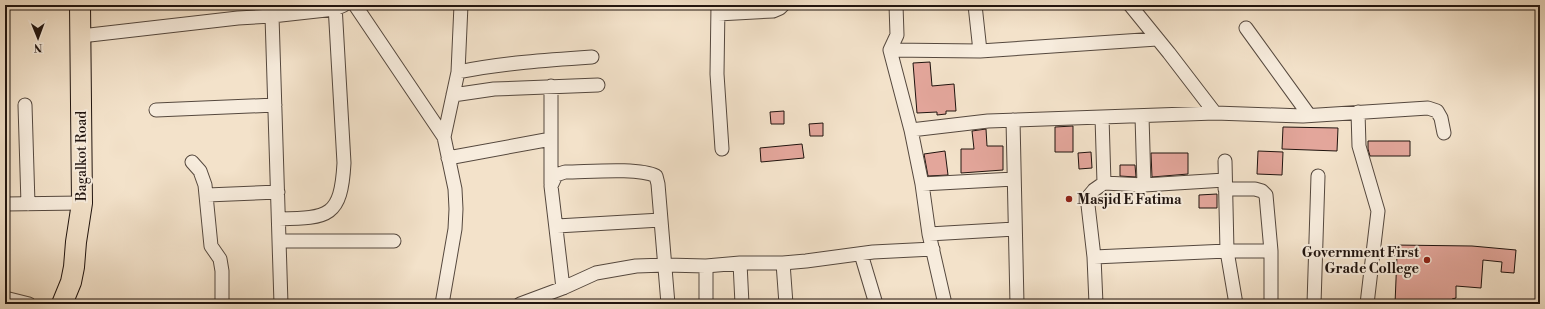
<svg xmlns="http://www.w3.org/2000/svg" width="1545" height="309" font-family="'Libre Bodoni',serif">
<rect width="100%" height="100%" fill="#f3e2ca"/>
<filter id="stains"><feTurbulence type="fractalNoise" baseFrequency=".005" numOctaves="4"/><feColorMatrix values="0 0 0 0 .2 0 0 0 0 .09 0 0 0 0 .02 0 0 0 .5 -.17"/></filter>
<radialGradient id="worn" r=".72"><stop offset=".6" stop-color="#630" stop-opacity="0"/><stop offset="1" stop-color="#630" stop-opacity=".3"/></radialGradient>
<path fill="#e3a69b" stroke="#20140f" d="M 930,62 L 932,86 L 954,84 L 956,111 L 946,111 L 946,114 L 937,115 L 937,112 L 917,113 L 913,63 Z
M 784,111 L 784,124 L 771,124 L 770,112 Z
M 823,123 L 823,136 L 810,136 L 809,124 Z
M 1073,126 L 1073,152 L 1055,152 L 1055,127 Z
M 1283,127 L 1338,128 L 1337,151 L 1282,149 Z
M 986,129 L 987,146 L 1003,146 L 1003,170 L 961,173 L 961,149 L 974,149 L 972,131 Z
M 1368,141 L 1410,141 L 1410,156 L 1370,156 L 1368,149 Z
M 802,144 L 804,158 L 761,162 L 760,148 Z
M 945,151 L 948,175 L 928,176 L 924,154 Z
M 1258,151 L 1283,152 L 1282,175 L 1257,174 Z
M 1091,152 L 1092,168 L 1079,169 L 1078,153 Z
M 1151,153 L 1188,153 L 1188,174 L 1152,177 Z
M 1120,165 L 1135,165 L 1136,177 L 1120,176 Z
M 1217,194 L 1217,208 L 1199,208 L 1199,195 Z
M 1394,245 L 1472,246 L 1516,250 L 1514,273 L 1501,272 L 1502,262 L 1483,260 L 1481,288 L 1456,286 L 1456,298 L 1452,299 L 1452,304 L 1395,304 L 1397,255 L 1394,256 Z"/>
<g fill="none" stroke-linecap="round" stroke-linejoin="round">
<defs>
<path id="minor" d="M 355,5 L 444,137
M 718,5 L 717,74 L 722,149
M 896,5 L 897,35 L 890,50 L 911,130 L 922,184 L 929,234 L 945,304
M 975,5 L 980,51
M 1130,5 L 1169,53 L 1215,113
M 718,14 L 773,11 L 780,8 L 783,5
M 272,16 L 281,304
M 1246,28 L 1309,115
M 81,36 L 238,18 L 272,16 L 335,9 L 344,5
M 890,50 L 980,51 L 1157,39
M 458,72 C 503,63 547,60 592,57
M 551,86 L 551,184
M 453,95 L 494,89 L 598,85
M 25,105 L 28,204
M 156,110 L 275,105
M 1358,112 L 1359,146 L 1378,211 L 1367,304
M 1142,116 L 1144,185
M 1102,117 L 1104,183
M 1013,120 L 1017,304
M 911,130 L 988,121 L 1215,113 L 1303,116 L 1428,108 L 1437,111 L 1441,118 L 1444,133
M 448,158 L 551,139
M 1225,161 L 1227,251 L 1236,304
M 192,162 L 200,171 L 205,185 L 211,246 L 220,259 L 222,271 L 222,304
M 922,184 L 1014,179
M 1225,189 L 1255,189 L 1262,191 L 1266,195 L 1271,251 L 1271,304
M 207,195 L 278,192
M 5,204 L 82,203
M 279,219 C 329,218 341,217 344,163 L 335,5
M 557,226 L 661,220
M 929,234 L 1015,229
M 279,241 L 394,241
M 861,254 L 876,304
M 1094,257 L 1088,205 L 1089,196 L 1094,190 L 1104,183 L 1144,185 L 1225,180
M 740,263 L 742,304
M 783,263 L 786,304
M 706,266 L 706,304
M 563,288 L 551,186 L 556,175 L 565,172 C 587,172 638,167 656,176 L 658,184 L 668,304
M 5,298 L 29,304
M 442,304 L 455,229 L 456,209 L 455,189 L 444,137 L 458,72 L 461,5
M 520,304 L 563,288 L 596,273 L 636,266 L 666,265 L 706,266 L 740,263 L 783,263 L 806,261 L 873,252 L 933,249
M 1096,304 L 1094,257 L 1227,251 L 1271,251
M 1314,304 L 1318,176"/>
<path id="primary" d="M 62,304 L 71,282 L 74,267 L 76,242 L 82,203 L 80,5"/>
</defs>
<use href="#minor" stroke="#55483e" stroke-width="15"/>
<use href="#primary" stroke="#20140f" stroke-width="22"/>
<use href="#minor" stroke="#f7ecdd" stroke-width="13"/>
<use href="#primary" stroke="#f3e2ca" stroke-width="20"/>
</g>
<g fill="#8f2418" stroke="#f7ecdd" stroke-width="1.5">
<circle cx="1069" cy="199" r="4"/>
<circle cx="1427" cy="260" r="4"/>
</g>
<g text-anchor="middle" stroke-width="4" stroke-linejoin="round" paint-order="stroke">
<g font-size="14" fill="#20140f" stroke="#f7ecdd">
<text transform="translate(81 156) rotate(-90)" y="5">Bagalkot Road</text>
</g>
<g font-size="14" font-weight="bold" fill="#20140f" stroke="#f7ecdd" text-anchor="start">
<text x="1077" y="204">Masjid E Fatima</text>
<text x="1419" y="257" text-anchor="end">Government First<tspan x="1419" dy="16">Grade College</tspan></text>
</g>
</g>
<rect width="1545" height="309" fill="none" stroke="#f3e2ca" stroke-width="20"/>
<rect x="6" y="6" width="1533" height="297" fill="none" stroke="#20140f" stroke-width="2"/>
<rect x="10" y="10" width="1525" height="289" fill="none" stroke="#20140f"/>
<g transform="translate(38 38) rotate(179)" stroke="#f7ecdd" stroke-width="3" paint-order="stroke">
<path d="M0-3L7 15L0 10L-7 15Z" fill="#20140f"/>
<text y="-6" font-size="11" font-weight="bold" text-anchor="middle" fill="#20140f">N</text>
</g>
<rect width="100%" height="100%" filter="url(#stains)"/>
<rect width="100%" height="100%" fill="url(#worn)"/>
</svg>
